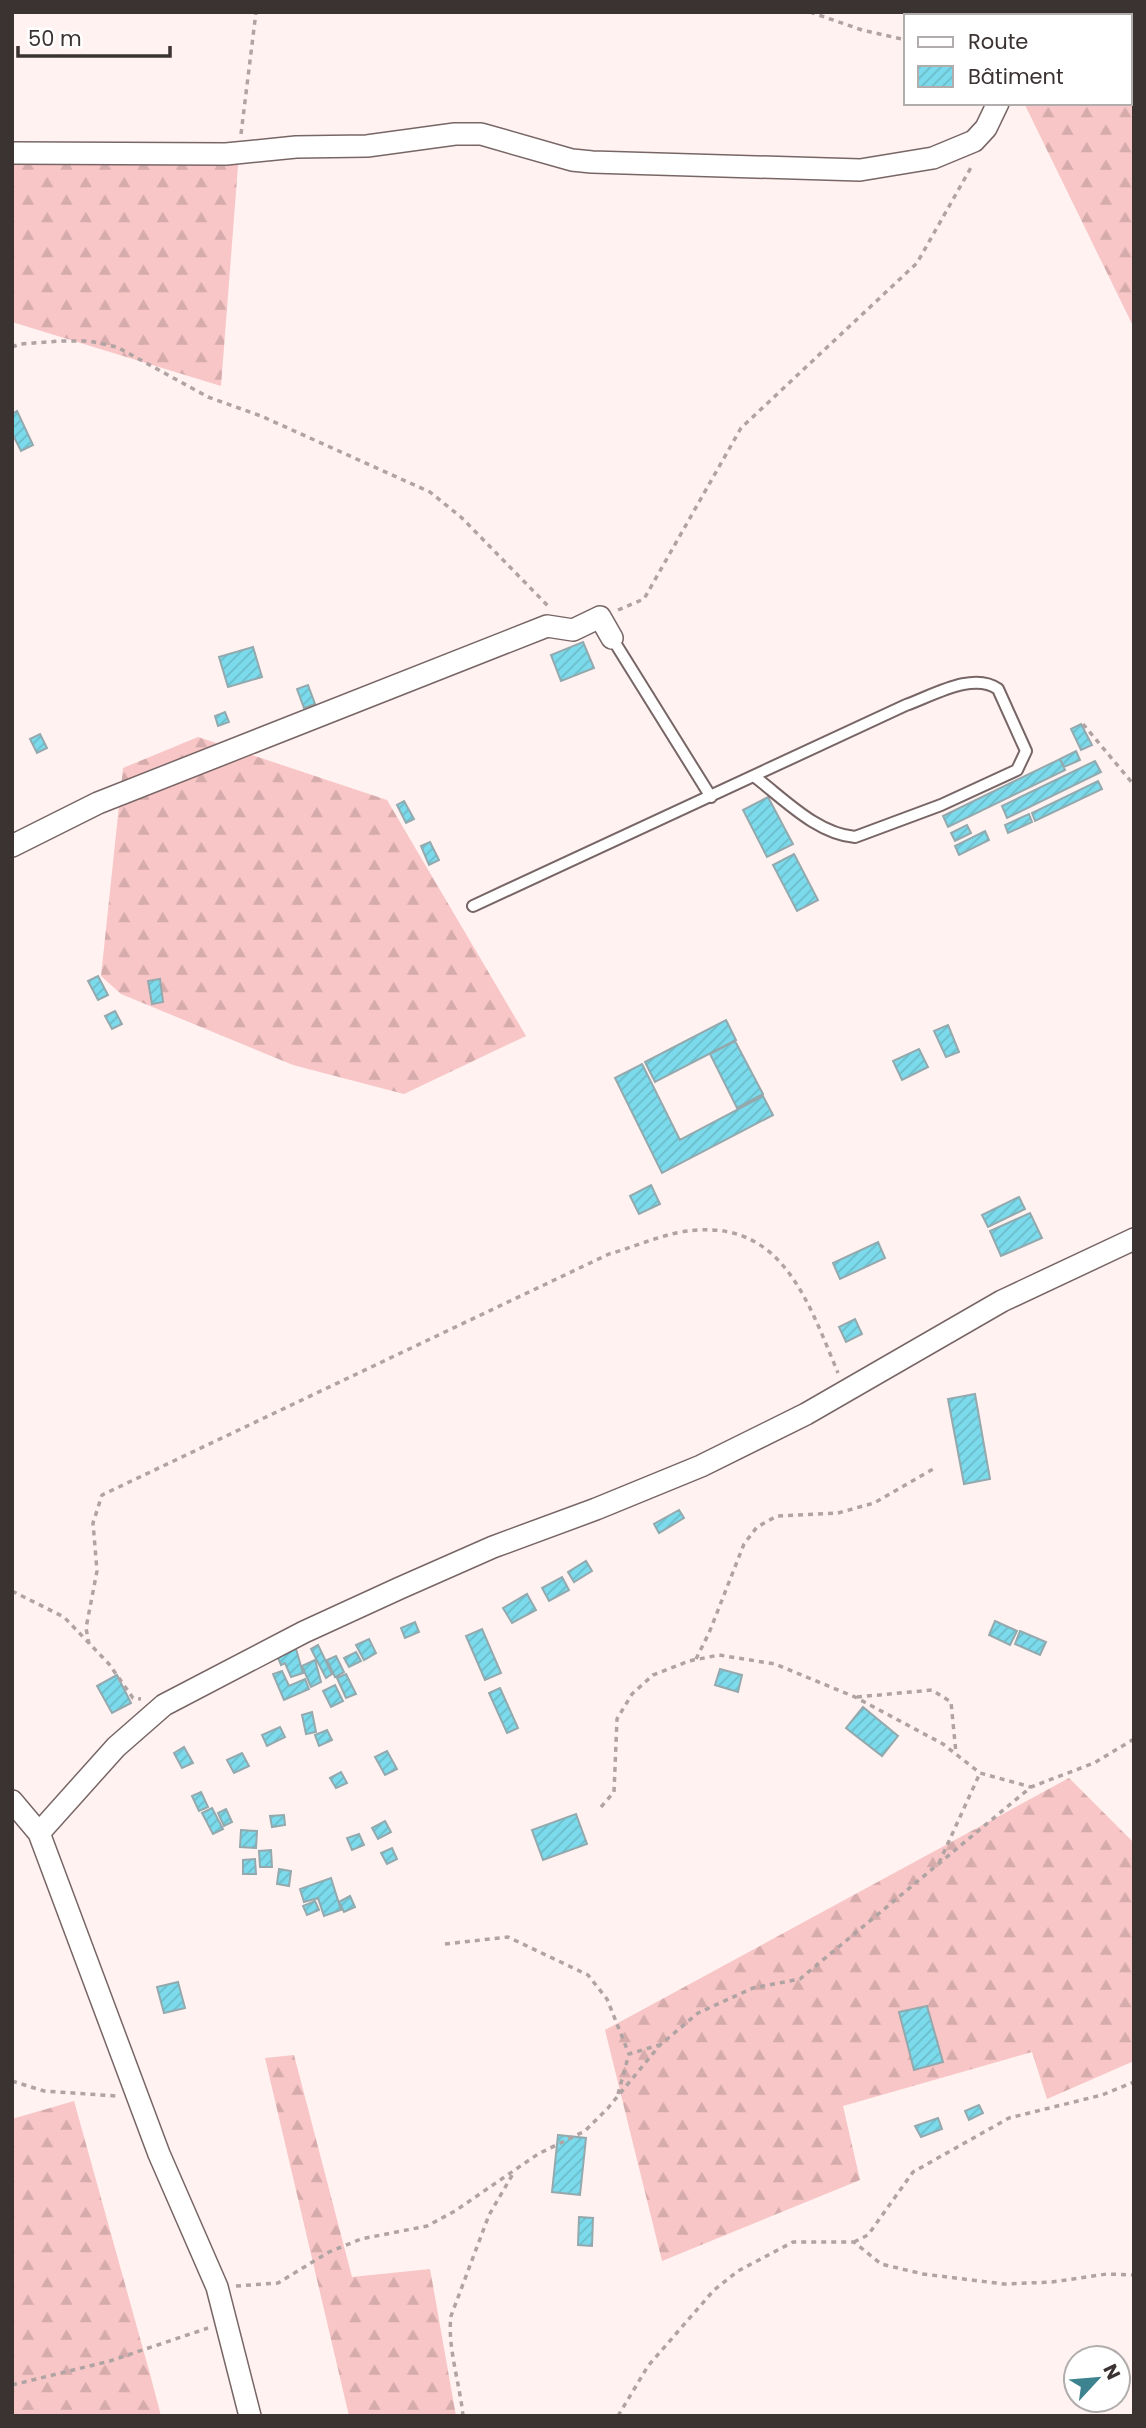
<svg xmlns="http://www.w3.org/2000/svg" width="1146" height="2428" font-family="Poppins,sans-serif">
<defs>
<pattern id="forest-firs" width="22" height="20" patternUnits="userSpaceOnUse" patternTransform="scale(1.75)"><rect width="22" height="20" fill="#f8c6c6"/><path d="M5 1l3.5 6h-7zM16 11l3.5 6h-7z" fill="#d6abab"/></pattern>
<pattern id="building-hatch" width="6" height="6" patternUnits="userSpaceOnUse" patternTransform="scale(1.75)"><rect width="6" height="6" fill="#7bdaeb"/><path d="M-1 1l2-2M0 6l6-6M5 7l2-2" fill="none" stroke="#6bbcca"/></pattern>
</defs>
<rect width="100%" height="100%" fill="#fff2f1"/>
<path fill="url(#forest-firs)" d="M 1130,80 L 1134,80 L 1134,328 L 1024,103 L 1130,103 Z
M 12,153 L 239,153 L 221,386 L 12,322 Z
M 198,737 L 387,800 L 526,1036 L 404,1094 L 293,1065 L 121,994 L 101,976 L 123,768 Z
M 1069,1778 L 1134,1843 L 1134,2061 L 1047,2099 L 1032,2052 L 843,2106 L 860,2180 L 662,2261 L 605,2030 Z
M 294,2055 L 352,2277 L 430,2269 L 456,2416 L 349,2416 L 265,2058 Z
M 74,2101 L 150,2374 L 161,2416 L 12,2416 L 12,2119 Z"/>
<path fill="url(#building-hatch)" stroke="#94a9ad" stroke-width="2" d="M 17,411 L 33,445 L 21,451 L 12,433 L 12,414 Z
M 583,642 L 594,668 L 561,681 L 551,655 Z
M 253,647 L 262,677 L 228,687 L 219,657 Z
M 308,685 L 315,704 L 304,708 L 297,689 Z
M 225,712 L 229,722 L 218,726 L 215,716 Z
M 1081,724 L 1092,745 L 1081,750 L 1071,729 Z
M 40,734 L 47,748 L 37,753 L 30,739 Z
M 1076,751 L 1080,760 L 1064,767 L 1060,759 Z
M 1060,759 L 1065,770 L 948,827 L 943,816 Z
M 1095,761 L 1101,772 L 1007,818 L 1002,806 Z
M 1098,781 L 1102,789 L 1035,821 L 1032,813 Z
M 768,797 L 793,844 L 767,857 L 743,810 Z
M 404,801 L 414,819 L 406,823 L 397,805 Z
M 1029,814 L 1032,822 L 1008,833 L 1005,825 Z
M 967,825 L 971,833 L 955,841 L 951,833 Z
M 985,831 L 989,840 L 959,855 L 955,846 Z
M 430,842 L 439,860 L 429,865 L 421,846 Z
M 794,854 L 818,900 L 797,911 L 773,865 Z
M 98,976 L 108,995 L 98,1000 L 88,981 Z
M 160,979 L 163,1002 L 152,1004 L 148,981 Z
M 115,1011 L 122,1024 L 112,1029 L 105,1016 Z
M 726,1020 L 736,1040 L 655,1082 L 645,1062 Z
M 948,1025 L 959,1052 L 946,1057 L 934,1031 Z
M 735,1041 L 763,1094 L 737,1108 L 710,1054 Z
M 919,1049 L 928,1067 L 902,1080 L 893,1061 Z
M 642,1064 L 680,1140 L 763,1096 L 773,1115 L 662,1173 L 615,1078 Z
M 651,1185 L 660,1204 L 639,1214 L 630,1196 Z
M 1019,1197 L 1025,1209 L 988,1227 L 982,1215 Z
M 1030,1213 L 1042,1238 L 1001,1256 L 990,1231 Z
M 878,1242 L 885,1258 L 840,1279 L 833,1263 Z
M 855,1319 L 862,1334 L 846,1342 L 839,1327 Z
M 975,1394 L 990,1479 L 964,1484 L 948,1399 Z
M 679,1510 L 684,1518 L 659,1533 L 654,1524 Z
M 586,1561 L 592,1571 L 574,1582 L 568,1572 Z
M 562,1577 L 569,1590 L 549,1601 L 542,1588 Z
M 527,1594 L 536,1610 L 512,1623 L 503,1608 Z
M 995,1621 L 1017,1631 L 1010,1645 L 989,1635 Z
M 415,1622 L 419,1632 L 405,1638 L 401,1628 Z
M 482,1629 L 501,1673 L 485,1680 L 466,1636 Z
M 1020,1631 L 1046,1642 L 1040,1655 L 1015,1644 Z
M 369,1639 L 376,1653 L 364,1660 L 356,1645 Z
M 294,1642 L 303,1673 L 291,1677 L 285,1663 L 281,1665 L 275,1650 Z
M 318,1645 L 332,1674 L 326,1678 L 311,1649 Z
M 356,1652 L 361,1661 L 349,1667 L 344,1658 Z
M 336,1656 L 344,1672 L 335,1677 L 327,1660 Z
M 315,1660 L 321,1682 L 311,1687 L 302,1666 Z
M 720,1669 L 742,1675 L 738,1692 L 715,1685 Z
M 282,1671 L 289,1686 L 305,1679 L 309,1689 L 284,1700 L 273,1674 Z
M 346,1674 L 356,1694 L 346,1698 L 337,1678 Z
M 117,1675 L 131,1703 L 112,1713 L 97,1686 Z
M 335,1685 L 343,1701 L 331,1707 L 323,1691 Z
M 500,1688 L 518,1728 L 507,1733 L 489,1693 Z
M 863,1707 L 898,1736 L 882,1756 L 846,1728 Z
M 312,1712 L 316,1732 L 306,1734 L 302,1715 Z
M 280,1727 L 285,1737 L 267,1746 L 262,1735 Z
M 327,1730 L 332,1740 L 319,1746 L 315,1735 Z
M 184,1747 L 193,1763 L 182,1768 L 174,1753 Z
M 387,1751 L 397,1769 L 385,1775 L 375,1757 Z
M 242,1753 L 249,1766 L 234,1773 L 227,1760 Z
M 341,1772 L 347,1783 L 336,1788 L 330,1778 Z
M 201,1792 L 208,1807 L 199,1811 L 192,1796 Z
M 212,1808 L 223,1829 L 213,1834 L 202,1813 Z
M 226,1809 L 232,1822 L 224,1826 L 218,1813 Z
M 576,1814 L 587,1844 L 543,1860 L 532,1830 Z
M 284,1815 L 285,1825 L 272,1827 L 270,1816 Z
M 385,1821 L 391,1832 L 378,1839 L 372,1828 Z
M 241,1830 L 257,1831 L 256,1848 L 240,1847 Z
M 359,1834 L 364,1845 L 352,1850 L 347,1838 Z
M 392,1848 L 397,1859 L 387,1864 L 381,1853 Z
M 271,1850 L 272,1867 L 260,1867 L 259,1851 Z
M 255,1859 L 256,1874 L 243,1874 L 243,1860 Z
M 279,1869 L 291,1871 L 289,1886 L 277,1884 Z
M 331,1878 L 341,1910 L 324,1916 L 318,1898 L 304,1902 L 300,1889 Z
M 350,1896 L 355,1907 L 344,1912 L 339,1902 Z
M 315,1901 L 319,1910 L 307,1915 L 303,1906 Z
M 178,1982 L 185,2008 L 164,2013 L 157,1987 Z
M 927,2006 L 943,2062 L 914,2070 L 899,2012 Z
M 979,2105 L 983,2113 L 969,2120 L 965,2111 Z
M 938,2118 L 942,2129 L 921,2137 L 915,2126 Z
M 558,2135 L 586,2138 L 580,2195 L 552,2192 Z
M 579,2217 L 593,2218 L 592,2246 L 578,2245 Z"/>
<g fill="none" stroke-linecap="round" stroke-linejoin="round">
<defs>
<path id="lane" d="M 612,638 L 711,797
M 473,906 L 906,705 C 932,696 973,671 998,689 L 1026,751 L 1017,770 L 941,805 L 855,837 C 817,834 784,799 755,777"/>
<path id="street" d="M 1130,71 L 1134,71
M 12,153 L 226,154 L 296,147 L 367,146 L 455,134 L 481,134 L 572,160 L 592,162 L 860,170 L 933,158 L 974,141 L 986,128 L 998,103
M 12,846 L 98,803 L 547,626 L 573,630 L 600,617 L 612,638
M 12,1801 L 39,1833 L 159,2154 L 217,2287 L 250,2416
M 39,1833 L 116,1747 L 164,1705 L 304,1632 L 400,1588 L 493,1547 L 596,1509 L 701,1466 L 806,1414 L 1002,1301 L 1134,1239"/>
</defs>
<use href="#lane" stroke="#786666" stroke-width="14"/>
<use href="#street" stroke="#786666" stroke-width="24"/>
<path stroke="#afa4a3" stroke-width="3.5" stroke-dasharray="5 5" stroke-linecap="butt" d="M 810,12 L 862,30 L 906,40
M 1082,12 L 1085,16
M 241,134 L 256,12
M 12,347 L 20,344 L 61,341 L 89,341 L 117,347 L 208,397 L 261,416 L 430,492 L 462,518 L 549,607
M 618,610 L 644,599 L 741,428 L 917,263 L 973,164
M 1083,724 L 1134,785
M 12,1591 L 64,1617 L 109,1664 L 133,1698 L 141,1699
M 89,1644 L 86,1628 L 97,1571 L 93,1523 L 102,1495 L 609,1254 C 631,1248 653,1238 676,1233 C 779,1212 806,1296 838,1373
M 696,1659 L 709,1633 L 744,1544 L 757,1527 L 777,1516 L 838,1513 L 874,1503 L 935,1468
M 857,1697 L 932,1690 L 951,1702 L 956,1753
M 601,1807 L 614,1792 L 617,1719 L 632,1694 L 653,1675 L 689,1661 L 719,1655 L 775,1664 L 855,1697 L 943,1744 L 980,1773 L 1031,1787
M 939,1863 L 980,1773
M 445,1944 L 508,1937 L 588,1975 L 607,1999 L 629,2054
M 12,2081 L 44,2091 L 116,2096
M 618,2094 L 629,2054 L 659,2045
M 854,2242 L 868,2235 L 913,2172 L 1009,2118 L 1102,2095 L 1134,2082
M 236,2286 L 278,2283 L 329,2252 L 361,2239 L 427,2226 L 455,2211 L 538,2154 L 585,2131 L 608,2108 L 660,2045 L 698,2013 L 753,1988 L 800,1979 L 1031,1787 L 1094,1763 L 1134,1739
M 12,2385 L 110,2361 L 208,2328
M 463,2416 C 460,2384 447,2346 451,2316 L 489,2215 L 514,2172
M 618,2416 L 648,2366 L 714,2290 L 738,2271 L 793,2242 L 854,2242 L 881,2264 L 923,2274 L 1004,2284 L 1052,2282 L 1107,2274 L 1134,2275"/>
<use href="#lane" stroke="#fff" stroke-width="10"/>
<use href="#street" stroke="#fff" stroke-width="21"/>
</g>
<rect width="1146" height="2428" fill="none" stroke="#3b3232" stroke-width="28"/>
<rect x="904" y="14" width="228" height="91" fill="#ffffff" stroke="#b1adad" stroke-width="2"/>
<rect x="918" y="37" width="35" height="10" fill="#ffffff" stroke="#b1adad" stroke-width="2"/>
<text x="968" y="49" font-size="21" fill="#3b3232">Route</text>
<rect x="918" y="66" width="35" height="21" fill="url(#building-hatch)" stroke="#b1adad" stroke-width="2"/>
<text x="968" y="84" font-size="21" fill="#3b3232">Bâtiment</text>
<g transform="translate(1097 2379) rotate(64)"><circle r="33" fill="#ffffff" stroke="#b1adad" stroke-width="2"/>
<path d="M0-5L12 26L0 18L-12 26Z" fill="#3d838f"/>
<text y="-10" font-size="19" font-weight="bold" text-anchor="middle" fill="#3b3232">N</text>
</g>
<path d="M18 46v10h152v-10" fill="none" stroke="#3b3232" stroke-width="3.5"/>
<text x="28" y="46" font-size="21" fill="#3b3232" stroke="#ffffff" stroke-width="5" paint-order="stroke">50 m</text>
</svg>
